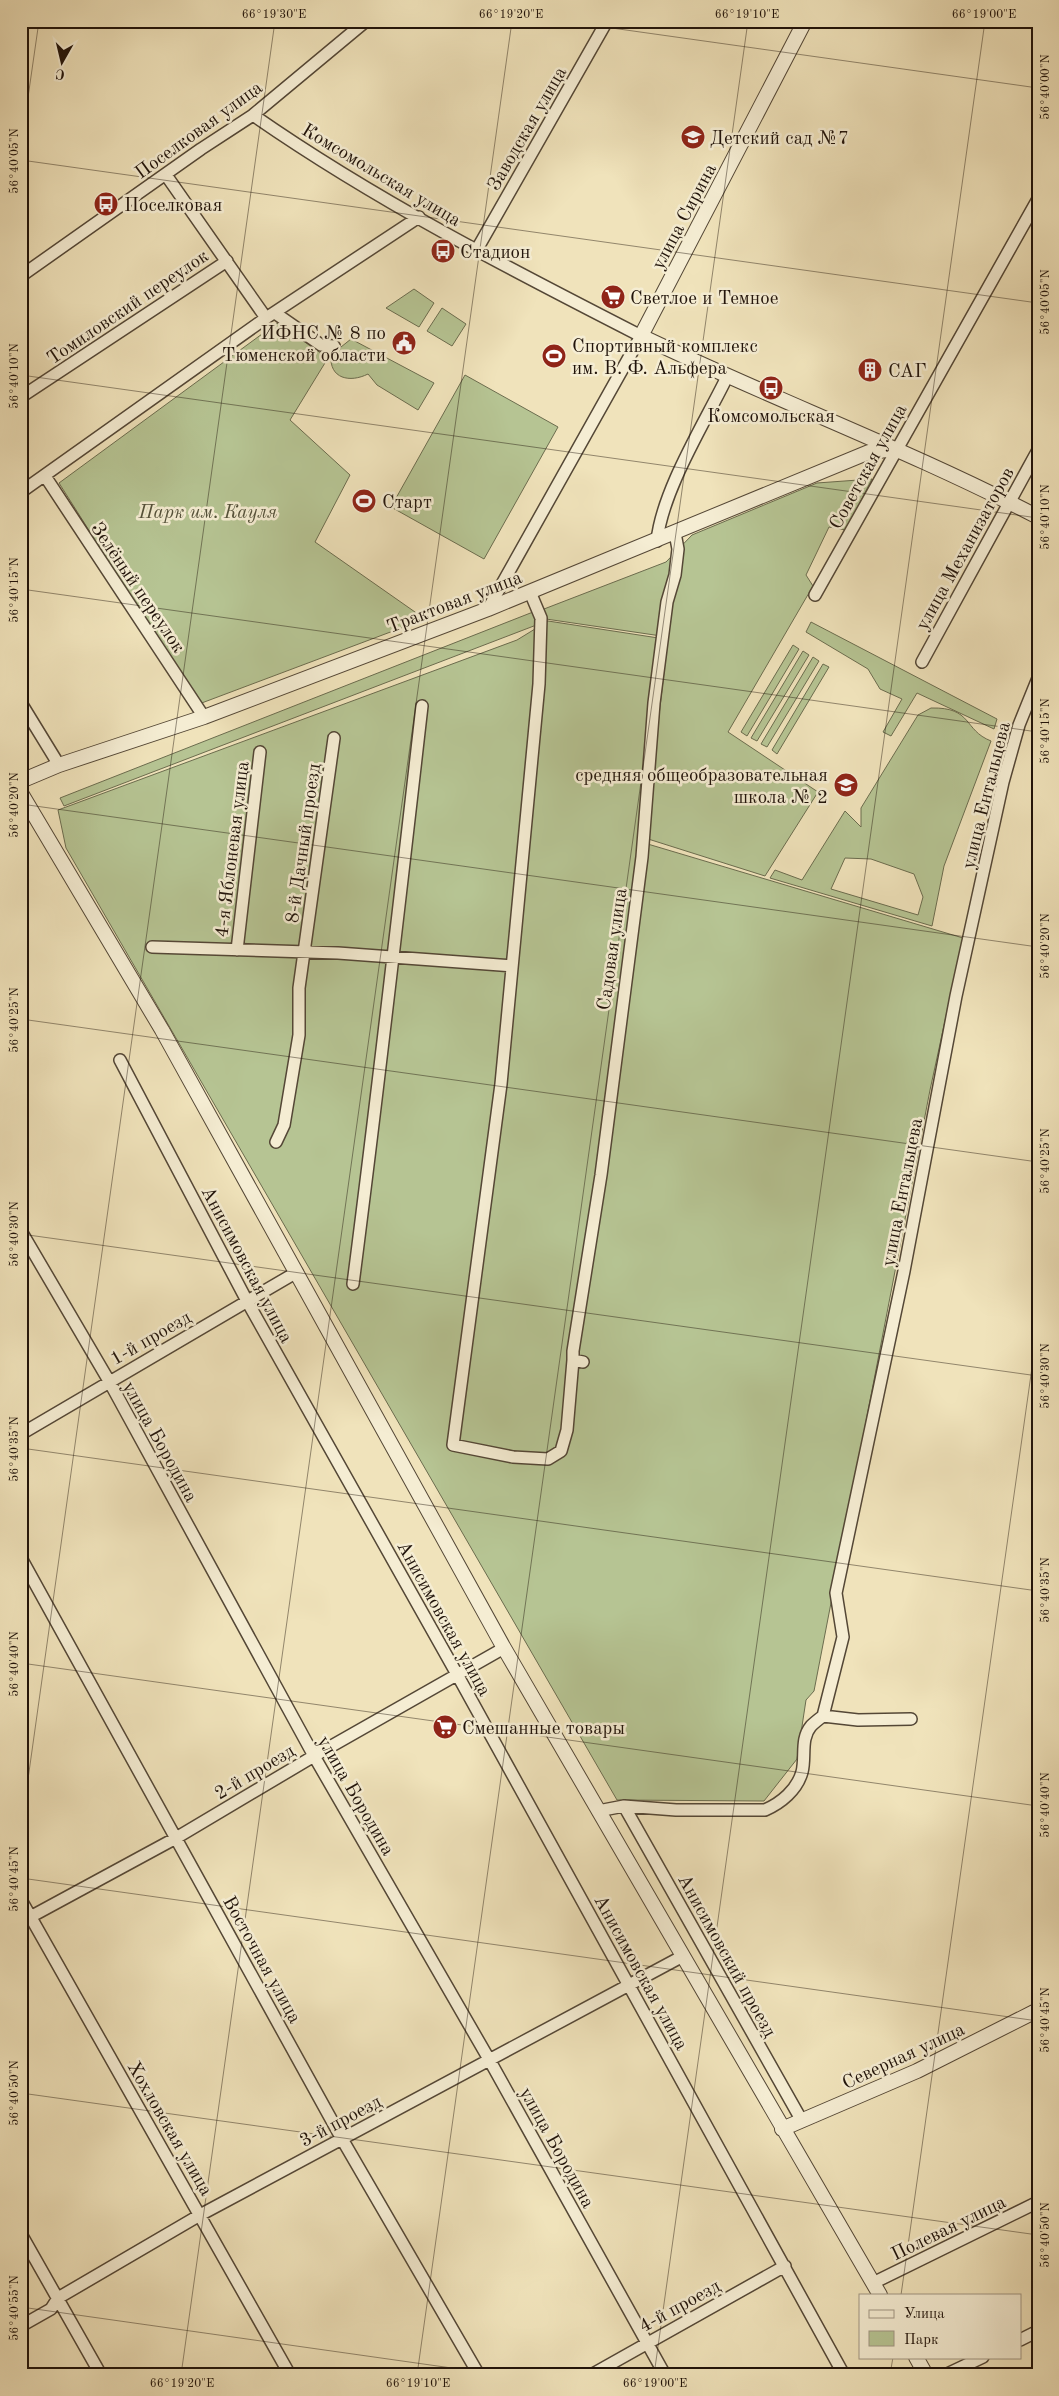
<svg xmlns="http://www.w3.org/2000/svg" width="1059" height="2396" font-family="'Old Standard TT',serif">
<rect width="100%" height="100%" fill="#f0e3bb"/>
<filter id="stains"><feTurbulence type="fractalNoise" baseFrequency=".004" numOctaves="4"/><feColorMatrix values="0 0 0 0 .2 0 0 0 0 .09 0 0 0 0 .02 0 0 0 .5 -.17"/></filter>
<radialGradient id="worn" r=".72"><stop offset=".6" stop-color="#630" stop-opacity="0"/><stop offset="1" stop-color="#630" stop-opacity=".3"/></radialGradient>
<path fill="#b6c493" stroke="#6b6c4e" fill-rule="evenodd" d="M 414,289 L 434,303 L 419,327 L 386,308 Z
M 442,308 L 466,324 L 452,346 L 427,331 Z
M 277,323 L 328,358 L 290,420 L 350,475 L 315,542 L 425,619 L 199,704 L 59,483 Z
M 351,339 L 434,383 L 418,410 L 377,385 L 368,374 C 350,383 329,379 331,355 Z
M 465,375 L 558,427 L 484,559 L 391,507 Z
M 872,479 L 846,530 L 829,527 L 806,575 L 813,586 L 728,732 L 818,792 L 765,876 L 645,838 L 668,637 L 546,619 L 544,609 L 666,562 L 692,535 L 817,483 Z
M 533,612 L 539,624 L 64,806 L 60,798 Z
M 548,621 L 665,639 L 641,842 L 963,938 L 930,1090 L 814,1691 L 806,1700 L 797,1759 L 764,1801 L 617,1800 L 66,848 L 58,810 L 517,640 Z
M 811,622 L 997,719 L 994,729 L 917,693 L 891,736 L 883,732 L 902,699 L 880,689 L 868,669 L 806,632 Z
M 793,645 L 799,649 L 747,736 L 741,732 Z
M 803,651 L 809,655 L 757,741 L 751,738 Z
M 813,657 L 819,661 L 767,747 L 761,744 Z
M 823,664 L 829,667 L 777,754 L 772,750 Z
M 931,708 C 973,707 963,730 991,741 L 944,866 L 932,926 L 770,878 L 775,870 L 802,880 L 845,811 L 861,827 L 861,808 L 918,715 ZM 845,858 L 871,859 L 914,874 L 923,897 L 918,915 L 831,889 Z"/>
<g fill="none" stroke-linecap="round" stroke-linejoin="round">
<defs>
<path id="minor" d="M 253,115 C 375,200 508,268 641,336 L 488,609
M 166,175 L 266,318
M 476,251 L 607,21
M 21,276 L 201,149 L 253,115 L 366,21
M 275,313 L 321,345 L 334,346
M 21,397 L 227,261
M 45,476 L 204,717
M 21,492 L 266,318 L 419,217
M 657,541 C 662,491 704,424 727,377
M 530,592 L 541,618 L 539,684 L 501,1084 L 453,1445 L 513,1457 L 548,1459 L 561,1451 L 567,1430 L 573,1360
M 815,595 L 1038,199
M 922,662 L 1038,450
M 21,703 L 59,765
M 152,947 L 338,953 L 512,966
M 237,950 L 260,752
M 120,1060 L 247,1301 L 458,1676 L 844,2375
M 276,1142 L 284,1125 L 299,1035 L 299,988 L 334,738
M 21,1231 L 109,1381 L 314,1756 L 490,2061 L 665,2375
M 353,1284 C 378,1091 400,899 422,706
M 583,1362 L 573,1360 L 573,1351 L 601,1175 L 642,857 L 654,703 L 667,602 L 675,575 L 678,549 L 675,533
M 21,1434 L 297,1272
M 21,1558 L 342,2139 L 479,2375
M 823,1716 L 843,1637 L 836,1593 L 904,1271 L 956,996 L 1003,782 L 1019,725 L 1038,678
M 624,1806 L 802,2121
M 598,1811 L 624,1806 L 676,1810 L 765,1810 C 781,1803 797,1790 802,1772 C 806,1757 800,1739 811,1726 C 815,1722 819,1719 823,1716 L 858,1720 L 911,1719
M 21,1900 L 290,2375
M 21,1922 L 176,1838 L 314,1756 L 504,1648
M 21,2234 L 101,2375
M 873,2283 L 1038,2202
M 21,2326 L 51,2309 L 58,2298 L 200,2215 L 683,1956
M 1020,2340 L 1038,2331
M 591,2375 L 785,2266
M 945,2375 L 983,2357"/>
<path id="tertiary" d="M 805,21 L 641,336 C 772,399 909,450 1038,517
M 21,781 L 59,765 L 204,717 L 488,609 L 869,452 L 896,449
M 21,793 L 162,1030 L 504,1648 L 880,2295
M 782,2129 L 917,2071 L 1038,2010
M 916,2357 L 926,2375"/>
</defs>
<use href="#minor" stroke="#544736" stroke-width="14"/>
<use href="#tertiary" stroke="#544736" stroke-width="16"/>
<use href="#minor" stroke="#f5edd3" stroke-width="11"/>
<use href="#tertiary" stroke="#f5edd3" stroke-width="14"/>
</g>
<path fill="none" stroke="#20130a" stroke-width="1" stroke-opacity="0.45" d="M 562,21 L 1038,88M 21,146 L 39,21M 21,160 L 1038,303M 21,375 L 1038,518M 21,589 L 1038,732M 21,804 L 1038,947M 21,1019 L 1038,1162M 21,1234 L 1038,1376M 21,1448 L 1038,1591M 21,1663 L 1038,1806M 21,1829 L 275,21M 21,1878 L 1038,2021M 21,2093 L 1038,2235M 901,2295 L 1038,1325M 21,2307 L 501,2375M 181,2375 L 512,21M 417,2375 L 748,21M 654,2375 L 985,21M 890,2375 L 893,2357"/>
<defs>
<symbol id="school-disc" viewBox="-11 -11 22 22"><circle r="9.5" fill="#8f2418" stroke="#f5edd3"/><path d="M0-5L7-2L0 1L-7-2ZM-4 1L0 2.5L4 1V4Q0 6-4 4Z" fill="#fff"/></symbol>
<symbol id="bus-disc" viewBox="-11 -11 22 22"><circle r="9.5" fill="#8f2418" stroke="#f5edd3"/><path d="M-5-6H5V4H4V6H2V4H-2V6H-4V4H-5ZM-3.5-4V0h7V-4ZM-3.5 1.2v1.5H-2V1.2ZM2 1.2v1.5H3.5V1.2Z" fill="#fff"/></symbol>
<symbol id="supermarket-disc" viewBox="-11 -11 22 22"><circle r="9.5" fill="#8f2418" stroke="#f5edd3"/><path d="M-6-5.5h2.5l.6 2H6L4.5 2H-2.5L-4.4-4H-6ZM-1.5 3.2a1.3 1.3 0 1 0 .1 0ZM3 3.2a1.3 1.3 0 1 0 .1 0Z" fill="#fff"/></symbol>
<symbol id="civic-disc" viewBox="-11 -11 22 22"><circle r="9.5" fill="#8f2418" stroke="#f5edd3"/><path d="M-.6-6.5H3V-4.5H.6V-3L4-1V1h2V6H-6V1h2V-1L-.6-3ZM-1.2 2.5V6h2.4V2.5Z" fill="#fff"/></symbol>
<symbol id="stadium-disc" viewBox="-11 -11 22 22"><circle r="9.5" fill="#8f2418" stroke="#f5edd3"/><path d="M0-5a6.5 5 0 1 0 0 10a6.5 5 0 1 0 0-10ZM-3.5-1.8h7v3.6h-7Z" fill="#fff"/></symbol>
<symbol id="building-disc" viewBox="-11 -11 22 22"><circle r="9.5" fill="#8f2418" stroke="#f5edd3"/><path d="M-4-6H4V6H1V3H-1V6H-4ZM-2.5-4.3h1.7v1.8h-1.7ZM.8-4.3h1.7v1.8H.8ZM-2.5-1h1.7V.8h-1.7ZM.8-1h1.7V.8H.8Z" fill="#fff"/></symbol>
</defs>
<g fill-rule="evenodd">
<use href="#school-disc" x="679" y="123" width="28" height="28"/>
<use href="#bus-disc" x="92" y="190" width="28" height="28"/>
<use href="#bus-disc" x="429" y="237" width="28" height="28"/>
<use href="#supermarket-disc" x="599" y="283" width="28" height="28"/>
<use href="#civic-disc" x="390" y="329" width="28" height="28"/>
<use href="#stadium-disc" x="540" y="342" width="28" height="28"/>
<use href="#building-disc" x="856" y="356" width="28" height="28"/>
<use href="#bus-disc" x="757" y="374" width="28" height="28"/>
<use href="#stadium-disc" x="350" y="487" width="28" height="28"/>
<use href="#school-disc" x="832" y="771" width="28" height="28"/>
<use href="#supermarket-disc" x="431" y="1713" width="28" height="28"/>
</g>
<g text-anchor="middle" stroke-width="5" stroke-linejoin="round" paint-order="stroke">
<g font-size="19" fill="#20130a" stroke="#f5edd3">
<text transform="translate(526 128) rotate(-60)" y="7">Заводская улица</text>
<text transform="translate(198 129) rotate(-36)" y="7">Поселковая улица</text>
<text transform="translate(382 174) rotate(31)" y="7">Комсомольская улица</text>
<text transform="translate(683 216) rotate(-62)" y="7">улица Сирина</text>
<text transform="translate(127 306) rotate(-34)" y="7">Томиловский переулок</text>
<text transform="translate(867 466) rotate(-61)" y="7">Советская улица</text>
<text transform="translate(964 548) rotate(-61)" y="7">улица Механизаторов</text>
<text transform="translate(139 587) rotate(56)" y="7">Зелёный переулок</text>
<text transform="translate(454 601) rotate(-21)" y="7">Трактовая улица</text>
<text transform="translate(985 795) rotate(-76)" y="7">улица Ентальцева</text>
<text transform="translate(302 843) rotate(-82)" y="7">8-й Дачный проезд</text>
<text transform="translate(231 849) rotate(-83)" y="7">4-я Яблоневая улица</text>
<text transform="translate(611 949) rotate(-82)" y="7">Садовая улица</text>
<text transform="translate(901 1192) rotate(-79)" y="7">улица Ентальцева</text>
<text transform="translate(248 1264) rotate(62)" y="7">Анисимовская улица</text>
<text transform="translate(150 1337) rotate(-30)" y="7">1-й проезд</text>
<text transform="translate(161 1441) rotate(61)" y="7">улица Бородина</text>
<text transform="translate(445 1618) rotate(61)" y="7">Анисимовская улица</text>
<text transform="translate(254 1771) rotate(-31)" y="7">2-й проезд</text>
<text transform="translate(357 1795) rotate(60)" y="7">улица Бородина</text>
<text transform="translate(728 1955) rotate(61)" y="7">Анисимовский проезд</text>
<text transform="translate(263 1959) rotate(61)" y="7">Восточная улица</text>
<text transform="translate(642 1972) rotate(61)" y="7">Анисимовская улица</text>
<text transform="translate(903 2055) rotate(-25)" y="7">Северная улица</text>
<text transform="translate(340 2120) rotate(-28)" y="7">3-й проезд</text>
<text transform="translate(171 2128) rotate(60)" y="7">Хохловская улица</text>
<text transform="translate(558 2147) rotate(61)" y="7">улица Бородина</text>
<text transform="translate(948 2227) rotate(-26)" y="7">Полевая улица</text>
<text transform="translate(679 2305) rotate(-29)" y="7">4-й проезд</text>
</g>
<g font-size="19" fill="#20130a" stroke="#f5edd3" text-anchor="start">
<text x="710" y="144">Детский сад №7</text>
<text x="124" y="211">Поселковая</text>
<text x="460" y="258">Стадион</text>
<text x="630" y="304">Светлое и Темное</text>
<text x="386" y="339" text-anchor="end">ИФНС № 8 по<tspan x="386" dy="22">Тюменской области</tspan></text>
<text x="572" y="352">Спортивный комплекс<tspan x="572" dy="22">им. В. Ф. Альфера</tspan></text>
<text x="888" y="377">САГ</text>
<text x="771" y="422" text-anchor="middle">Комсомольская</text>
<text x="382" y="508">Старт</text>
<text x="828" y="781" text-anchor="end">средняя общеобразовательная<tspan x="828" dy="22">школа № 2</tspan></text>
<text x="462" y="1734">Смешанные товары</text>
</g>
<g font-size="19" font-style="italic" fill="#54513a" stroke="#f5edd3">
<text x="208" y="518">Парк им. Кауля</text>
</g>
</g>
<rect width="1059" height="2396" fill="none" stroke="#f0e3bb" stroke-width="55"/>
<rect x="859" y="2294" width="162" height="65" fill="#f5edd3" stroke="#a09683"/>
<rect x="869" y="2310" width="25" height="8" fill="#f5edd3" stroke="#a09683"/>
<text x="904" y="2318" font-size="15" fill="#20130a">Улица</text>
<rect x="869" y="2331" width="25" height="15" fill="#b6c493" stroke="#a09683"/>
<text x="904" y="2344" font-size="15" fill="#20130a">Парк</text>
<g transform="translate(62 62) rotate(188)" stroke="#f5edd3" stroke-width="4" paint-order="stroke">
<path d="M0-4L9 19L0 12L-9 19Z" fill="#20130a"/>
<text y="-8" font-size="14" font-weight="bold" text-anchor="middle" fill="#20130a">С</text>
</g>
<rect x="28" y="28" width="1004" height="2340" fill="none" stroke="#20130a" stroke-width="2"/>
<g font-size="12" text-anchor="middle" fill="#20130a">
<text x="274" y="18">66°19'30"E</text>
<text x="511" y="18">66°19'20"E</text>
<text x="747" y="18">66°19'10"E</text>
<text x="984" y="18">66°19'00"E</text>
<text transform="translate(1045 87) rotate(-90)" y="4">56°40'00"N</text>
<text transform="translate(14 161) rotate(-90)" y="4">56°40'05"N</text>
<text transform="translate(1045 302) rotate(-90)" y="4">56°40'05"N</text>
<text transform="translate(14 376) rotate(-90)" y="4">56°40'10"N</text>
<text transform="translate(1045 517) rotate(-90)" y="4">56°40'10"N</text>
<text transform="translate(14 590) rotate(-90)" y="4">56°40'15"N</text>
<text transform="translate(1045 731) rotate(-90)" y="4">56°40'15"N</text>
<text transform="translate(14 805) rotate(-90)" y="4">56°40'20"N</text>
<text transform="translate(1045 946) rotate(-90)" y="4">56°40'20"N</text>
<text transform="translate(14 1020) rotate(-90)" y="4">56°40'25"N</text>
<text transform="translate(1045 1161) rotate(-90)" y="4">56°40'25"N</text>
<text transform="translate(14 1234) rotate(-90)" y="4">56°40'30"N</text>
<text transform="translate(1045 1376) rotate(-90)" y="4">56°40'30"N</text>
<text transform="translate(14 1449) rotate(-90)" y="4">56°40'35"N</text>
<text transform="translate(1045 1590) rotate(-90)" y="4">56°40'35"N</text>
<text transform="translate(14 1664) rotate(-90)" y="4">56°40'40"N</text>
<text transform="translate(1045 1805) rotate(-90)" y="4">56°40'40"N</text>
<text transform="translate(14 1879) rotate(-90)" y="4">56°40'45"N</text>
<text transform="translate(1045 2020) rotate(-90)" y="4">56°40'45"N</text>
<text transform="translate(14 2093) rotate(-90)" y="4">56°40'50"N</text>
<text transform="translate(1045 2235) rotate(-90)" y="4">56°40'50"N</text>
<text transform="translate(14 2308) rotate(-90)" y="4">56°40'55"N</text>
<text x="182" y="2387">66°19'20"E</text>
<text x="418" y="2387">66°19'10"E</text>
<text x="655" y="2387">66°19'00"E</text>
</g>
<rect width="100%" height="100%" filter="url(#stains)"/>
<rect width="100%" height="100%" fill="url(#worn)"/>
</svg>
